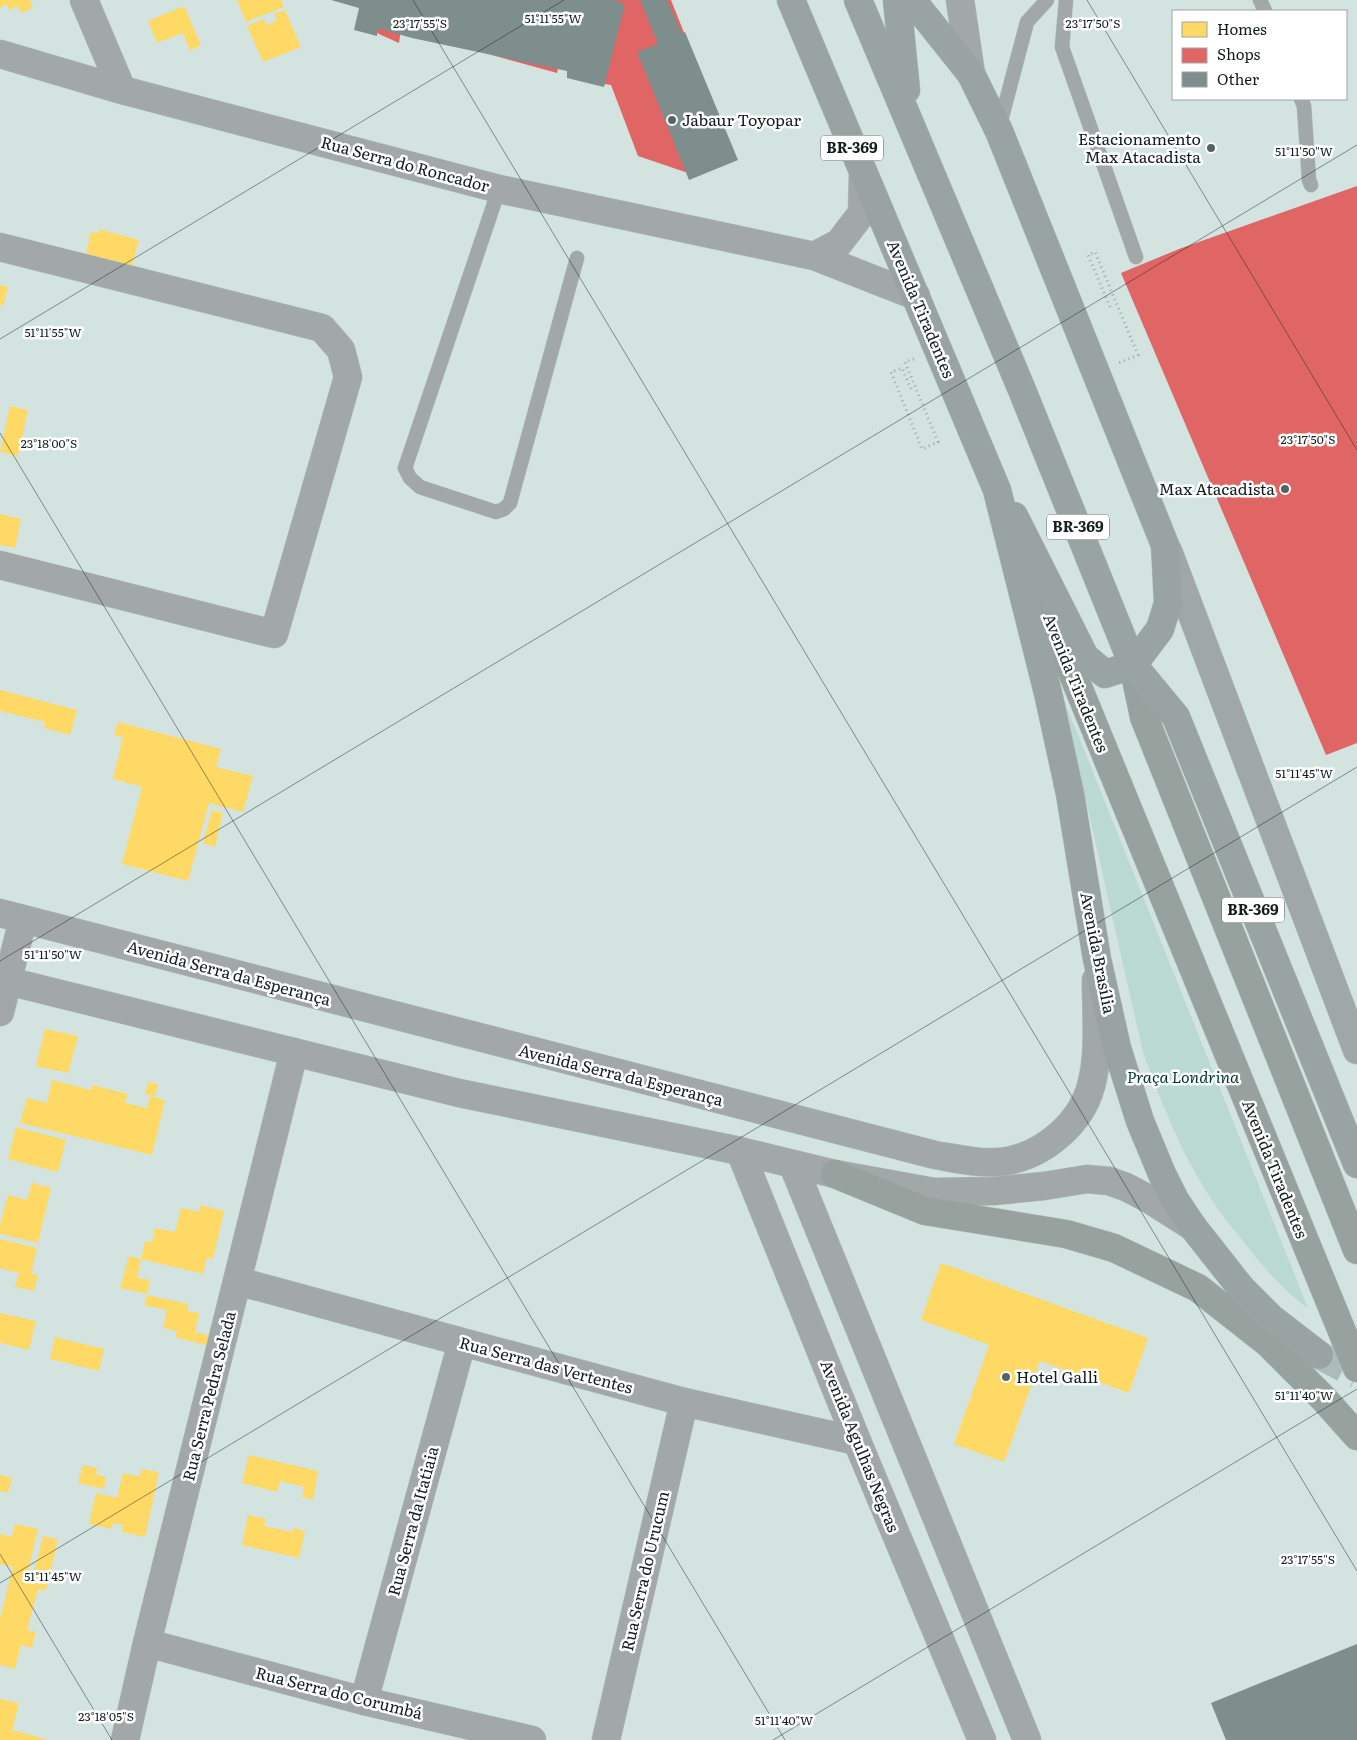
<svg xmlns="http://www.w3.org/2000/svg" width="1357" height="1740" font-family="Literata,serif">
<rect width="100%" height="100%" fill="#d2e3e0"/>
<path fill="#bad9d3" d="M 1062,695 L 1308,1308 C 1287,1294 1270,1274 1254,1255 C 1239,1236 1223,1217 1210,1197 C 1181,1153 1161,1102 1143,1052 Z"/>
<path fill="#ffd966" d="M 0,0 L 30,0 L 33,8 L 21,13 L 18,6 L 9,10 L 7,4 L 0,8 Z
M 237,0 L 281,0 L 284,7 L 246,22 Z
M 184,6 L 201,45 L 190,51 L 183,33 L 157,43 L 148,21 Z
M 285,10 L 301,47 L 263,62 L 247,26 L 264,19 L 266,25 L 277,21 L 274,14 Z
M 99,229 L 139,240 L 129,276 L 86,254 L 91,232 L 98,233 Z
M 0,285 L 8,287 L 3,306 L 0,305 Z
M 10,406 L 28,410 L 18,456 L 0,452 Z
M 0,514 L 21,519 L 15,548 L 0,545 Z
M 0,690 L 77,710 L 70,735 L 44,728 L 45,722 L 0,711 Z
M 118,722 L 221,749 L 216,767 L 253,776 L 243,812 L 209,803 L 188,881 L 122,864 L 142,787 L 113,779 L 123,737 L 114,735 Z
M 212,810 L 223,813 L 215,847 L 203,843 Z
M 45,1029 L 78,1036 L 68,1073 L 36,1066 Z
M 52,1080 L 91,1090 L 92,1085 L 128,1094 L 125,1103 L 147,1108 L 150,1096 L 165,1100 L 152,1155 L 20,1123 L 27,1098 L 47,1103 Z
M 148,1082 L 158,1084 L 155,1096 L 145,1094 Z
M 16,1127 L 66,1140 L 58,1172 L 8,1159 Z
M 32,1183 L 51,1188 L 38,1243 L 0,1234 L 0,1225 L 8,1195 L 27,1200 Z
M 200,1205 L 224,1211 L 213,1259 L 207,1257 L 203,1274 L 141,1259 L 145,1241 L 152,1242 L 155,1228 L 175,1232 L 181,1208 L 199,1212 Z
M 0,1239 L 37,1248 L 31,1273 L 38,1275 L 34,1291 L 15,1287 L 19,1273 L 0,1268 Z
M 129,1256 L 141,1259 L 137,1278 L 150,1280 L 147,1294 L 120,1288 Z
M 941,1263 L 1148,1338 L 1129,1393 L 1040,1361 L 1004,1462 L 954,1444 L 989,1345 L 921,1320 Z
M 147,1295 L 188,1304 L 187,1311 L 199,1313 L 195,1332 L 212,1336 L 209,1346 L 175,1337 L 177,1331 L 163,1328 L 167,1310 L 144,1305 Z
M 0,1313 L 36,1321 L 29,1350 L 0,1343 Z
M 55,1337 L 104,1349 L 99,1371 L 50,1359 Z
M 249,1455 L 318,1471 L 313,1500 L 302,1497 L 304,1487 L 280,1481 L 277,1492 L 242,1483 Z
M 83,1465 L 97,1468 L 96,1474 L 106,1477 L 104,1489 L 78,1483 Z
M 141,1469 L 159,1472 L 145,1537 L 122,1532 L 123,1525 L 113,1523 L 111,1529 L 89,1524 L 96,1493 L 117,1498 L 123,1473 L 140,1477 Z
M 0,1475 L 12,1478 L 8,1493 L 0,1491 Z
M 248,1515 L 266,1519 L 264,1526 L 292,1532 L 293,1528 L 305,1531 L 299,1558 L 242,1545 Z
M 15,1524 L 38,1529 L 28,1571 L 34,1572 L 43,1536 L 58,1539 L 46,1591 L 38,1589 L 27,1630 L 36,1632 L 32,1648 L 21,1645 L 15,1669 L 0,1665 L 0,1619 L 13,1567 L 0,1564 L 0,1534 L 12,1537 Z
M 0,1699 L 19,1703 L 12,1730 L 48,1740 L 0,1740 Z"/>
<path fill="#e06666" d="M 376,0 L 573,0 L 557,73 L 401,30 L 399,43 L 370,30 Z
M 598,0 L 671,0 L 734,158 L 694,175 L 638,156 L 611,85 L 578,80 Z
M 1357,186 L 1357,743 L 1326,755 L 1121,273 L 1179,249 Z"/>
<path fill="#7d8e8c" d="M 331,0 L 613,0 L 625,4 L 604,87 L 567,78 L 567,71 L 412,38 L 377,28 L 377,36 L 354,30 L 359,8 Z
M 640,0 L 667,0 L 682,34 L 685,32 L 738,160 L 689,180 L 637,52 L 658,44 Z
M 1357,1644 L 1357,1740 L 1226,1740 L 1211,1703 Z"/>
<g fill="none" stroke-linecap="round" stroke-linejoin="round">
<path stroke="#abbcb9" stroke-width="28" stroke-dasharray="28 14" stroke-linecap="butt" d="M 1319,1355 L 1357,1375"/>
<defs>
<path id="service" d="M 1066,0 L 1062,47 L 1136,257
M 1260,0 L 1265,11
M 1301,99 L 1304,106 L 1309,180 L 1311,185
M 999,128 L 1027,22 L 1047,0
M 499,189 L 405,468 L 410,478 L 420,487 L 496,512 L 504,509 L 510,503 L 577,258"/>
<path id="minor" d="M 84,0 L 122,90
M 960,0 L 971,74
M 0,54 L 122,90 L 499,189 L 814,256 L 916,296
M 0,247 L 322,328 L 341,350 L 348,377 L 274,634 L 0,565
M 814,256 L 839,243 L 862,213 L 863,174
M 0,1012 L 23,919
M 237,1281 L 684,1402 L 857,1441
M 147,1643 L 364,1701 L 532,1740
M 364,1701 L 462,1342
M 125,1740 L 147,1643 L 294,1052
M 606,1740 L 684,1402"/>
<path id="tertiary" d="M 0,913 L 935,1155 C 959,1159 983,1165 1007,1161 C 1045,1154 1081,1123 1091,1086 C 1100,1054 1096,1013 1096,980
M 0,979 L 459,1093 L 740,1151 L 835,1174 L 934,1192 L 994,1191 L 1044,1186 L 1087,1179 L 1109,1181 L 1126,1187 L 1149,1199 L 1193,1227
M 740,1151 L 857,1441 L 982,1740
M 793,1165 L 1027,1740"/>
<path id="secondary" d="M 1168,551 L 1357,1050"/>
<path id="primary" d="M 1033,577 L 1357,1368
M 1133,665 L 1144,717 L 1357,1250
M 835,1174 L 925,1211 L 1066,1234 L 1114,1248 L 1198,1288 L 1268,1343 L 1324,1399 L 1357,1436"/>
<path id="trunk" d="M 791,0 L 997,490 L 1048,693 L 1070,794 L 1097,959 L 1117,1048 L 1140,1121 L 1162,1174 L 1175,1200 L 1193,1227 L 1241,1288 L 1271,1318 L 1319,1355
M 858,0 L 1022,390 L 1133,665 L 1176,717 L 1357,1164
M 897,0 L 906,90
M 912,0 L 971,74 L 999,131 L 1165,545 L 1168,603 L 1160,629 L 1133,665 L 1105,674 L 1085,657 L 1014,516"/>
</defs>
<use href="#service" stroke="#b1bebc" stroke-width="15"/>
<use href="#minor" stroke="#b1bebc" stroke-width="29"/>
<use href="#tertiary" stroke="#b1bebc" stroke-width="29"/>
<use href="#secondary" stroke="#b1bebc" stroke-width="29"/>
<use href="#primary" stroke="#b1bebc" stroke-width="29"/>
<use href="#trunk" stroke="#b1bebc" stroke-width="29"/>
<path stroke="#9fa8a6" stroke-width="3" stroke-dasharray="1 4" stroke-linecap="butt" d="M 1110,307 L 1088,255 L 1095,252 L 1138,355 L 1119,363
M 911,389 L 902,368 L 891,372 L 922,449 L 938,442 L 905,362 L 914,359"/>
<use href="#service" stroke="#a2a8a7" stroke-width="14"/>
<use href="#minor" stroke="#a2a8a7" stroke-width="28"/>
<use href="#tertiary" stroke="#a2a8a7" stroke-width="28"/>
<use href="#secondary" stroke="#9fa8a6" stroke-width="28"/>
<use href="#primary" stroke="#97a29f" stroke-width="28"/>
<use href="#trunk" stroke="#99a4a2" stroke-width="28"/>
</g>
<path fill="none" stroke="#111e1c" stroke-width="1" stroke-opacity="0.45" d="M 413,0 L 1357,1571M 1087,0 L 1357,450M 0,339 L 564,0M 0,433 L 785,1740M 0,961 L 1357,145M 0,1554 L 112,1740M 0,1583 L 1357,767M 773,1740 L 1357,1389"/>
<g fill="#556361" stroke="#fff" stroke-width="2">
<circle cx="672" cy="120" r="5"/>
<circle cx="1211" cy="148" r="5"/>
<circle cx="1285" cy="489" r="5"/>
<circle cx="1006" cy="1377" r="5"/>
</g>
<g text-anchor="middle" stroke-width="5" stroke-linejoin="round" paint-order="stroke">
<g fill="#fff" stroke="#586260" stroke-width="1">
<rect x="821" y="135.5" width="62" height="25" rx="4"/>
<rect x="1047" y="514.5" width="62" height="25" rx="4"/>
<rect x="1222" y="897.5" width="62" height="25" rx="4"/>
</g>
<g font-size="15" font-weight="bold" fill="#111e1c">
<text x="852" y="153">BR-369</text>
<text x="1078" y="532">BR-369</text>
<text x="1253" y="915">BR-369</text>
</g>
<g font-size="16" fill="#111e1c" stroke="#fff" text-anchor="start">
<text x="682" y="126">Jabaur Toyopar</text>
<text x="1201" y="145" text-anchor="end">Estacionamento<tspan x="1201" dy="18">Max Atacadista</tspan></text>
<text x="1275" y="495" text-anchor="end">Max Atacadista</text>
<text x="1016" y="1383">Hotel Galli</text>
</g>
<g font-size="16" fill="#111e1c" stroke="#fff">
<text transform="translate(405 164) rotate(15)" y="6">Rua Serra do Roncador</text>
<text transform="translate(921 309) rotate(67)" y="6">Avenida Tiradentes</text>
<text transform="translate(1076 683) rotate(68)" y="6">Avenida Tiradentes</text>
<text transform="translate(1098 953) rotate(79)" y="6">Avenida Brasília</text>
<text transform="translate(229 973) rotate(15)" y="6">Avenida Serra da Esperança</text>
<text transform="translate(621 1075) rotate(14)" y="6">Avenida Serra da Esperança</text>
<text transform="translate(1275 1169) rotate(68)" y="6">Avenida Tiradentes</text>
<text transform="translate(546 1365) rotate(15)" y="6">Rua Serra das Vertentes</text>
<text transform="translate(209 1396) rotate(-76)" y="6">Rua Serra Pedra Selada</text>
<text transform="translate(860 1446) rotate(68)" y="6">Avenida Agulhas Negras</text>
<text transform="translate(413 1521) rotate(-75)" y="6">Rua Serra da Itatiaia</text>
<text transform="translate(645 1571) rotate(-77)" y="6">Rua Serra do Urucum</text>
<text transform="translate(339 1693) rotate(14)" y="6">Rua Serra do Corumbá</text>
</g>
<g font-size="16" font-style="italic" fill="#03352f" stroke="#fff">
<text x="1183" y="1083">Praça Londrina</text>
</g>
</g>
<g font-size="12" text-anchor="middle" fill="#111e1c" stroke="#fff" stroke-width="5" stroke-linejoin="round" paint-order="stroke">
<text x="553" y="23">51°11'55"W</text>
<text x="420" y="28">23°17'55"S</text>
<text x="1093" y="28">23°17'50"S</text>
<text x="1304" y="156">51°11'50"W</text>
<text x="53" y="337">51°11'55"W</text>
<text x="1308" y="444">23°17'50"S</text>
<text x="49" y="448">23°18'00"S</text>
<text x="1304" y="778">51°11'45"W</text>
<text x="53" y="959">51°11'50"W</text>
<text x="1304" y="1400">51°11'40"W</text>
<text x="1308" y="1564">23°17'55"S</text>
<text x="53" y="1581">51°11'45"W</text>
<text x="106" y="1721">23°18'05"S</text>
<text x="784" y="1725">51°11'40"W</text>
</g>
<rect x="1172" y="10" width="175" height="90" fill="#ffffff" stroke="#a0a5a4"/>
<rect x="1182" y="22" width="25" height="15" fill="#ffd966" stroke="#a0a5a4"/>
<text x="1217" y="35" font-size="15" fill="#111e1c">Homes</text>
<rect x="1182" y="48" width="25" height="15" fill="#e06666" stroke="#a0a5a4"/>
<text x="1217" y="60" font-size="15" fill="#111e1c">Shops</text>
<rect x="1182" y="72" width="25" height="15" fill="#7d8e8c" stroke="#a0a5a4"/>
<text x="1217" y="85" font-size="15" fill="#111e1c">Other</text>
</svg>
